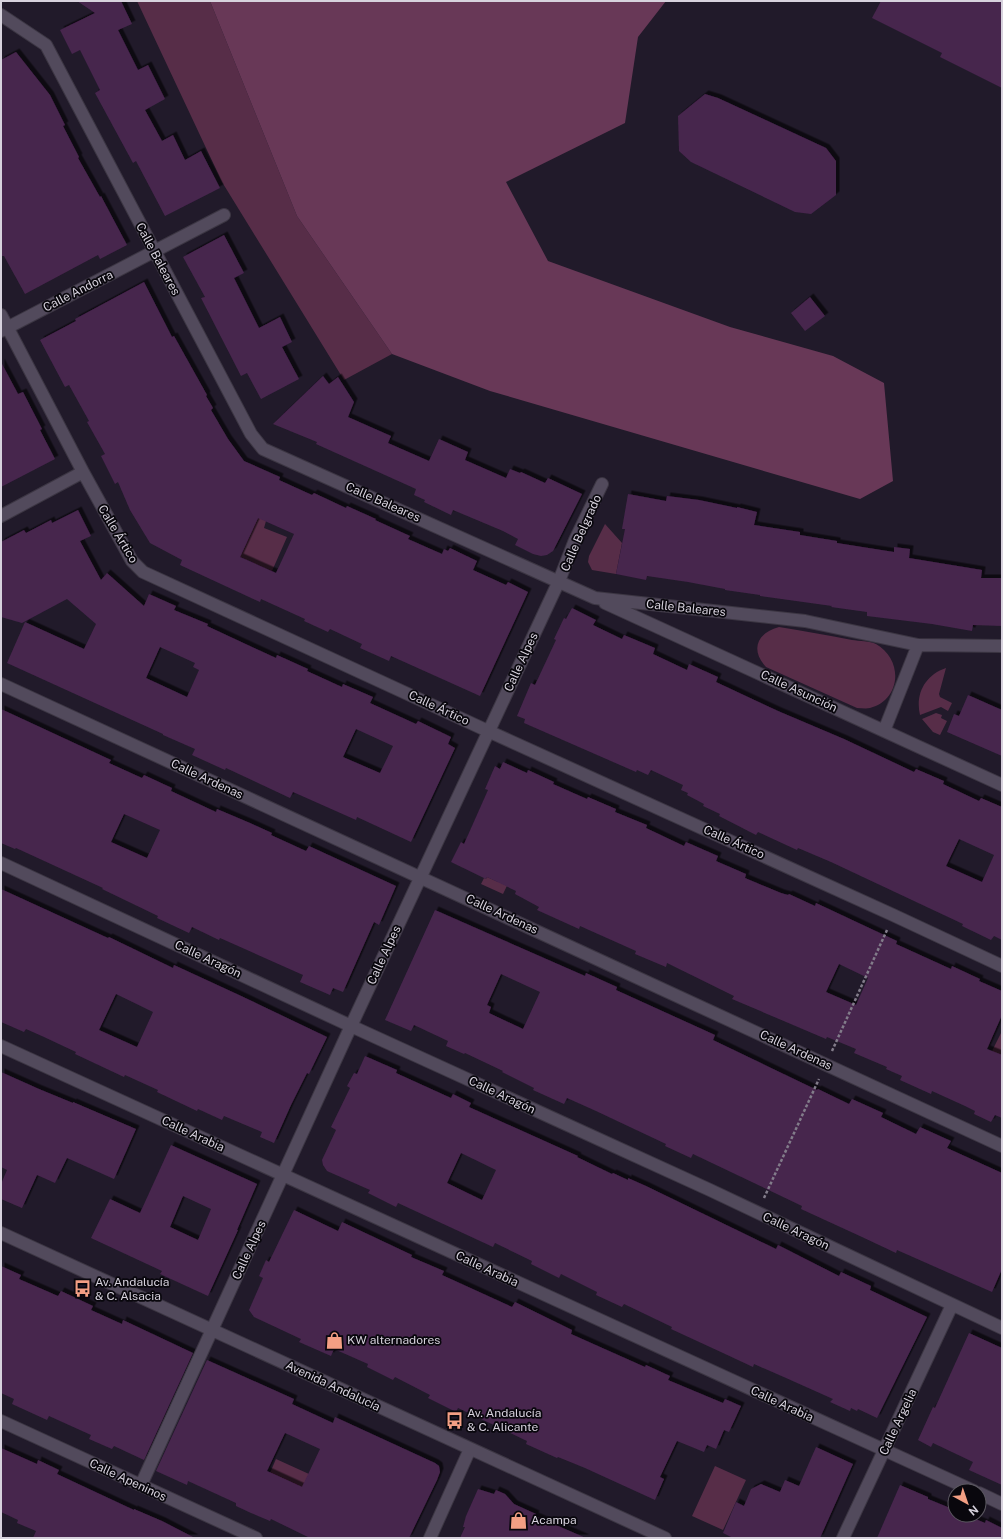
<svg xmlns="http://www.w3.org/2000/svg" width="1003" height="1539" font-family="'Public Sans',sans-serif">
<defs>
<filter id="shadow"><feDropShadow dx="3.5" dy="-3.5" stdDeviation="0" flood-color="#0009"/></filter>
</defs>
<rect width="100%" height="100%" fill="#211a2a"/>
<path fill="#572d48" d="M 137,1 L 210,1 L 297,216 L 392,354 L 344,380 L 222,182 Z
M 152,425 L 266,521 L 264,528 L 287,537 L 272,571 L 240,557 Z
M 605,524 L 622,543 L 616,574 L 592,570 L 588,562 L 589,556 Z
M 779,627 C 803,631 828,635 852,640 C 859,641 870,641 876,644 C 904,660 901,700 870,708 C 866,709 861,708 857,708 L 766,667 C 750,650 757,633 779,627 Z
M 946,668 L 939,694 L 940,697 L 952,703 L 948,711 L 941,707 L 920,715 C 915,694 925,675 946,668 Z
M 936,713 L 942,715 L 941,718 L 947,721 L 940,735 L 933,732 L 922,719 Z
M 516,867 L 503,894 L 481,884 L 484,878 L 486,879 L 487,877 L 498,882 Z
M 1001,1033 L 1002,1033 L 1002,1056 L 992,1051 Z
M 276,1459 L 309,1474 L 284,1524 L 270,1473 Z
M 715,1466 L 746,1480 L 723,1530 L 692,1516 Z"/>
<path fill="#683857" d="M 210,1 L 666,1 L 638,37 L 625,123 L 506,182 L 548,261 L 730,327 L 833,356 L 884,383 L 893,481 L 860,499 L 490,391 L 392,354 L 297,216 Z"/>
<path fill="#47254d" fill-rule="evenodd" filter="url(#shadow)" d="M 77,1 L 121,1 L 132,24 L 118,30 L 138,70 L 148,65 L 165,99 L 145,110 L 162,141 L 173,135 L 185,160 L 201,151 L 220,188 L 165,216 L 136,161 L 133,163 L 95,93 L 100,90 L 80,50 L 72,54 L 60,30 L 95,13 Z
M 881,1 L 1002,1 L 1002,88 L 940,57 L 942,53 L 872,18 Z
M 16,52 L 50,95 L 65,125 L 63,126 L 79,157 L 78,158 L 100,197 L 101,196 L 127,245 L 100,259 L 98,255 L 25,294 L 4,256 L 1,256 L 1,60 Z
M 705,94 L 718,98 L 826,148 L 836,161 L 836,195 L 811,214 L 795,212 L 691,162 L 679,151 L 678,116 Z
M 224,235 L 244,273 L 234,278 L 259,328 L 280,317 L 292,342 L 282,347 L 299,379 L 261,399 L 247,373 L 241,376 L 201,298 L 205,297 L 183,257 Z
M 144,282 L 172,337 L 174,336 L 207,395 L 206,396 L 213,408 L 211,410 L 228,439 L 244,461 L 280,477 L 279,480 L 312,495 L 314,493 L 346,508 L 347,506 L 376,519 L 375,520 L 410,536 L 408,539 L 442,554 L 444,549 L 448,551 L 450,548 L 477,561 L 473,570 L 506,585 L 508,582 L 528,592 L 480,696 L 391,656 L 389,661 L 360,648 L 362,644 L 330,629 L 328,632 L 304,621 L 305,619 L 261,599 L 260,602 L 180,565 L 182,560 L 150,543 L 130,510 L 118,482 L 115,484 L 101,456 L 105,454 L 87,422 L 89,421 L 69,385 L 65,387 L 40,340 L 76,321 L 75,319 ZM 258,518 L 294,534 L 276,573 L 240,557 Z
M 810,297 L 825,316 L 805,331 L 791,313 Z
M 1,362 L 18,394 L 23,392 L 42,429 L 40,430 L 55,459 L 1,487 Z
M 323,376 L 329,384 L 338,377 L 354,402 L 348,417 L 391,436 L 388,443 L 429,461 L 439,439 L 468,452 L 465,460 L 506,478 L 510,469 L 520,473 L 521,472 L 545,483 L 548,478 L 582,494 L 553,551 L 547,555 L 541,556 L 533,554 L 515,545 L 518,539 L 503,531 L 453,510 L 451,515 L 424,502 L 425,500 L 414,495 L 416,489 L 316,444 L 317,442 L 273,424 Z
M 628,494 L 666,501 L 667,496 L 699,500 L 737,508 L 737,507 L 757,512 L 754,525 L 800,532 L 800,535 L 837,541 L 837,543 L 894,552 L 894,547 L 910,549 L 909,558 L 982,570 L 981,578 L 1002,578 L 1002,626 L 973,625 L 972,631 L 932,624 L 867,616 L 867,612 L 831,607 L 832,606 L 760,596 L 760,595 L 725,590 L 725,589 L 688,582 L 647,576 L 646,580 L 616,574 L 625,529 L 622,529 Z
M 78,510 L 91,536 L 80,541 L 101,580 L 107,573 L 144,606 L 149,594 L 176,606 L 174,610 L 208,624 L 207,626 L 252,647 L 276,658 L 277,655 L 308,669 L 307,671 L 342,687 L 343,684 L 373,697 L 370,703 L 416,724 L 418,721 L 451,737 L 448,744 L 455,748 L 411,842 L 357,817 L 356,820 L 293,792 L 290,798 L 226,768 L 225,770 L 192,755 L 195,749 L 163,735 L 163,734 L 7,663 L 25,622 L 84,649 L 96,624 L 67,599 L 22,623 L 1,617 L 1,542 L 24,530 L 26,533 L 51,520 L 52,523 ZM 160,647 L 195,663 L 193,667 L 199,670 L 187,697 L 146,678 ZM 356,729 L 393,746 L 380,773 L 343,757 Z
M 572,608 L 596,620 L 593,625 L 622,639 L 624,635 L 655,648 L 653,654 L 687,670 L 689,664 L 718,677 L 716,682 L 778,711 L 844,739 L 914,772 L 916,769 L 944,781 L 943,784 L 979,801 L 981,798 L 1002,807 L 1002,940 L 994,936 L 991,940 L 962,926 L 963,924 L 831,862 L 798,848 L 797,850 L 758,832 L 756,835 L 719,816 L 720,814 L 703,806 L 704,804 L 687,795 L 688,793 L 681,790 L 683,785 L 651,770 L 648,775 L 637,770 L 636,772 L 524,723 L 525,719 L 517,716 L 531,683 L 535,685 L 556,640 L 554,639 L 564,618 L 566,619 ZM 959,839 L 994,855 L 982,882 L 946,866 Z
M 968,695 L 1002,710 L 1002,756 L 947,732 L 954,714 L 959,716 Z
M 1,709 L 111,760 L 109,763 L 142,778 L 144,775 L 172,788 L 171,791 L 216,812 L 217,809 L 250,823 L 272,833 L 271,835 L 306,851 L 309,846 L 396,886 L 379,925 L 374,922 L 343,992 L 333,988 L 330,995 L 300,982 L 303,975 L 220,938 L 219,940 L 192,927 L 189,933 L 157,918 L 158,916 L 102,889 L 103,888 L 16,848 L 15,849 L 1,843 ZM 124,814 L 160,830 L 147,858 L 111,842 Z
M 503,762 L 527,773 L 528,770 L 554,782 L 553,784 L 587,799 L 588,797 L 616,809 L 615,812 L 647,825 L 646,828 L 684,846 L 686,842 L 718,856 L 716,861 L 746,874 L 745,878 L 781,893 L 788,895 L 789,894 L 815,906 L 816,903 L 897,941 L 896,944 L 951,969 L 952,966 L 980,979 L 979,981 L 1002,991 L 1002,1015 L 987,1049 L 1002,1055 L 1002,1118 L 995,1115 L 991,1122 L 974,1114 L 975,1111 L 965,1106 L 932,1091 L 931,1094 L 900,1080 L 902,1076 L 886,1069 L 887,1067 L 854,1053 L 856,1049 L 827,1037 L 826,1039 L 732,999 L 734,996 L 667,963 L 666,967 L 635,954 L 636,951 L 580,926 L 579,929 L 537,910 L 539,907 L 515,894 L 516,891 L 487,877 L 486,879 L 451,862 L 461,842 L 464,844 L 488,790 L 485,789 L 495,766 L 500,769 ZM 839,964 L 868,978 L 856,1005 L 826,992 Z
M 1,889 L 108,938 L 109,937 L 173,968 L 174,965 L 239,995 L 327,1037 L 309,1074 L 307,1073 L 291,1105 L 274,1143 L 260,1137 L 262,1132 L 224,1116 L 222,1120 L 198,1109 L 197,1111 L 157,1092 L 158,1090 L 125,1075 L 124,1077 L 75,1054 L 76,1052 L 44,1037 L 26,1029 L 24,1032 L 1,1022 ZM 116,994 L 153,1012 L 137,1047 L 99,1030 Z
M 435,910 L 585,976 L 586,973 L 617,987 L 616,990 L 715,1035 L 713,1040 L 817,1090 L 818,1089 L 849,1104 L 852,1099 L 883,1113 L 881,1117 L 916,1134 L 920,1127 L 951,1141 L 947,1148 L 1002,1173 L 1002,1269 L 992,1292 L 897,1250 L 896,1253 L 862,1237 L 801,1209 L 802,1206 L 693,1154 L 691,1158 L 665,1146 L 666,1144 L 596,1111 L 567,1098 L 564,1104 L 533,1090 L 534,1088 L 502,1072 L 503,1071 L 465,1053 L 464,1054 L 446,1046 L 448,1041 L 414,1025 L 411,1031 L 385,1020 ZM 501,974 L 540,992 L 523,1029 L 489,1013 L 491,1007 L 487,1005 Z
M 365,1056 L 397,1070 L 396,1073 L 451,1098 L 453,1094 L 471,1103 L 469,1107 L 578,1156 L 577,1157 L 612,1174 L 613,1173 L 628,1180 L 628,1178 L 646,1186 L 776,1249 L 778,1245 L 839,1276 L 841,1272 L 871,1286 L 870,1290 L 927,1317 L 877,1418 L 858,1409 L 857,1411 L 851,1408 L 850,1411 L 830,1402 L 833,1399 L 786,1378 L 754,1364 L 753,1367 L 723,1353 L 671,1329 L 672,1327 L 624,1304 L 622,1307 L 596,1295 L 597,1292 L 561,1274 L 559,1278 L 531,1264 L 532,1261 L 495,1243 L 493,1247 L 398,1203 L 396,1207 L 368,1193 L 370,1190 L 327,1171 L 323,1165 L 322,1160 L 336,1130 L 331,1127 L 350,1088 L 347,1086 L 354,1073 L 357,1074 ZM 461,1153 L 496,1170 L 482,1200 L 447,1183 Z
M 1,1072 L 39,1089 L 73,1103 L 73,1102 L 136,1129 L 114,1179 L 67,1158 L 55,1183 L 37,1175 L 22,1208 L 1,1199 L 1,1184 L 7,1170 L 1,1167 Z
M 171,1145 L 257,1184 L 237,1230 L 238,1230 L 208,1296 L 160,1274 L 162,1271 L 91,1238 L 110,1199 L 140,1213 ZM 183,1196 L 211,1209 L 198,1240 L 170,1227 Z
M 294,1210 L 338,1231 L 342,1222 L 412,1255 L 411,1257 L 444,1271 L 442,1275 L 512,1307 L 515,1302 L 572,1330 L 571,1334 L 645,1367 L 646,1365 L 670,1376 L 668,1380 L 723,1403 L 725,1399 L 741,1406 L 729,1432 L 724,1430 L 716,1449 L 707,1445 L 704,1452 L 677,1441 L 660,1477 L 664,1479 L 655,1500 L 585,1468 L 558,1457 L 557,1458 L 526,1444 L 527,1441 L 458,1408 L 456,1412 L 428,1398 L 430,1395 L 395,1377 L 393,1380 L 367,1367 L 368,1364 L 334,1349 L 331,1356 L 299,1342 L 301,1339 L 254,1317 L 249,1310 L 263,1278 L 259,1276 L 266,1260 L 269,1262 Z
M 1,1266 L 21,1275 L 19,1279 L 58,1296 L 61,1291 L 93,1306 L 91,1310 L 122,1324 L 123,1320 L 193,1353 L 144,1460 L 114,1446 L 112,1449 L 89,1439 L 91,1435 L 49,1416 L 47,1420 L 12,1404 L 14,1399 L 1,1393 Z
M 969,1333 L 1002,1348 L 1002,1485 L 969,1470 L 973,1462 L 933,1443 L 931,1447 L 918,1440 L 933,1407 L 935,1408 Z
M 207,1360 L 294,1399 L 292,1404 L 333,1423 L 335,1417 L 435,1463 L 439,1466 L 440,1472 L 437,1480 L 409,1538 L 310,1538 L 271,1519 L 270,1521 L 251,1513 L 236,1506 L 236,1503 L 188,1481 L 187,1485 L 156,1471 ZM 285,1433 L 320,1449 L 302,1487 L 267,1471 Z
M 816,1447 L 853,1464 L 820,1538 L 733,1538 L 723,1533 L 736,1502 L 744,1506 L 751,1489 L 761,1484 L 780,1492 L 785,1480 L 799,1486 Z
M 1,1448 L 37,1464 L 38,1460 L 59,1470 L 57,1474 L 134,1510 L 134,1509 L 162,1521 L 195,1538 L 33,1538 L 36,1531 L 17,1523 L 18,1520 L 1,1512 Z
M 900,1485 L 928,1497 L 928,1499 L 955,1510 L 955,1515 L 966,1515 L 985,1523 L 986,1520 L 1002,1528 L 1002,1538 L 877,1538 Z
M 478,1489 L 494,1494 L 496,1490 L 505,1494 L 514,1504 L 536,1514 L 535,1516 L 586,1538 L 460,1538 L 465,1527 L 463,1527 L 466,1516 Z"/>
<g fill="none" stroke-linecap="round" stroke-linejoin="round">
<defs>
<path id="minor" d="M 1,15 L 46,45 L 251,434 L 263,449 L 595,598 L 805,621 L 918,645 L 1002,646
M 1,315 L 83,472 L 132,561 L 143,572 L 488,731 L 893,915 L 1002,966
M 1,331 L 224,215
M 1,516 L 83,472
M 605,603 L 1002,785
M 1,684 L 1002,1146
M 884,731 L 918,645
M 1,863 L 351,1026 L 710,1190 L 1002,1328
M 1,1046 L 974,1491
M 1,1233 L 665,1538
M 1,1421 L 256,1538
M 141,1485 L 351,1026 L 559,581 L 575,540 L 602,484
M 979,1493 L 1002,1504
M 430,1538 L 470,1449
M 843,1538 L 952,1305"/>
</defs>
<use href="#minor" stroke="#3c3643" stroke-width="14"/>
<path stroke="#827c8a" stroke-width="2.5" stroke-dasharray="3 2" stroke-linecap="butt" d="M 832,1051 L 887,930
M 764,1198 L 819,1079"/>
<use href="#minor" stroke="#524a5c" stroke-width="12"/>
</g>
<defs>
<symbol id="bus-bare" viewBox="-9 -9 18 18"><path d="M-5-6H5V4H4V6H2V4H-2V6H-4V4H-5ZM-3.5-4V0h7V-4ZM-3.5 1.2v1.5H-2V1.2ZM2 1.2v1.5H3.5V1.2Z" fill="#f39f84" stroke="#09070d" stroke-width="2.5" paint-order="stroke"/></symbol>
<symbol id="shop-bare" viewBox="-9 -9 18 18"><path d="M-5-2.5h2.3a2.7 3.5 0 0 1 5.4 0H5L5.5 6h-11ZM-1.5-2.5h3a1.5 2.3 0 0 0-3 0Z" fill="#f39f84" stroke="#09070d" stroke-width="2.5" paint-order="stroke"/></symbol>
</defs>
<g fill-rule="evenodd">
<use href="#bus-bare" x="70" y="1276" width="25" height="25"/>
<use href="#shop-bare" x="322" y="1328" width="25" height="25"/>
<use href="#bus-bare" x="442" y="1408" width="25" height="25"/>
<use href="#shop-bare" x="506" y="1508" width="25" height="25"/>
</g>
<g text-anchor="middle" stroke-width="3.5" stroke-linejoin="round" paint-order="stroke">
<g font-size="12" fill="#d7d2dd" stroke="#09070d">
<text transform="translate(158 259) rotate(62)" y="4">Calle Baleares</text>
<text transform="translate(78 291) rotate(-27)" y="4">Calle Andorra</text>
<text transform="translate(383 502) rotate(24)" y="4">Calle Baleares</text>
<text transform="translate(581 533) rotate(-66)" y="4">Calle Belgrado</text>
<text transform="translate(118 534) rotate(59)" y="4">Calle Ártico</text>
<text transform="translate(686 608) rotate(6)" y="4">Calle Baleares</text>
<text transform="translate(521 662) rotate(-65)" y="4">Calle Alpes</text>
<text transform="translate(799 691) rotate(25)" y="4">Calle Asunción</text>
<text transform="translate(439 708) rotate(25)" y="4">Calle Ártico</text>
<text transform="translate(207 779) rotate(25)" y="4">Calle Ardenas</text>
<text transform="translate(734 842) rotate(24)" y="4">Calle Ártico</text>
<text transform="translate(502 914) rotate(25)" y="4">Calle Ardenas</text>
<text transform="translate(384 955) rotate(-65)" y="4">Calle Alpes</text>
<text transform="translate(208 959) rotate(25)" y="4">Calle Aragón</text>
<text transform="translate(796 1050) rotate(25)" y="4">Calle Ardenas</text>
<text transform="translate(502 1095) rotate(25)" y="4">Calle Aragón</text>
<text transform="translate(193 1134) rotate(25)" y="4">Calle Arabia</text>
<text transform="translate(796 1231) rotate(25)" y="4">Calle Aragón</text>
<text transform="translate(249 1250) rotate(-65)" y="4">Calle Alpes</text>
<text transform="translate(487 1269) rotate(25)" y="4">Calle Arabia</text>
<text transform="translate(333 1386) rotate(25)" y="4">Avenida Andalucía</text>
<text transform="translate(782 1404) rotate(25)" y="4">Calle Arabia</text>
<text transform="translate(898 1422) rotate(-65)" y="4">Calle Argelia</text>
<text transform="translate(128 1480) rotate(25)" y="4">Calle Apeninos</text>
</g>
<g font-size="12" fill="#d7d2dd" stroke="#09070d" text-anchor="start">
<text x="95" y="1286">Av. Andalucía<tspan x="95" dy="14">&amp; C. Alsacia</tspan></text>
<text x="347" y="1344">KW alternadores</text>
<text x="467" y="1417">Av. Andalucía<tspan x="467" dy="14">&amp; C. Alicante</tspan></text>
<text x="531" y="1524">Acampa</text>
</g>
</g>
<rect width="1003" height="1539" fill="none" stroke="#d7d2dd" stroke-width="4"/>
<g transform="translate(967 1503) rotate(140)"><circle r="19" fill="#09070d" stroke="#5b5860"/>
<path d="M0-3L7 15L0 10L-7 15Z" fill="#f39f84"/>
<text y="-6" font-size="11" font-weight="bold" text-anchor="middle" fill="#d7d2dd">N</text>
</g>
</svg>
